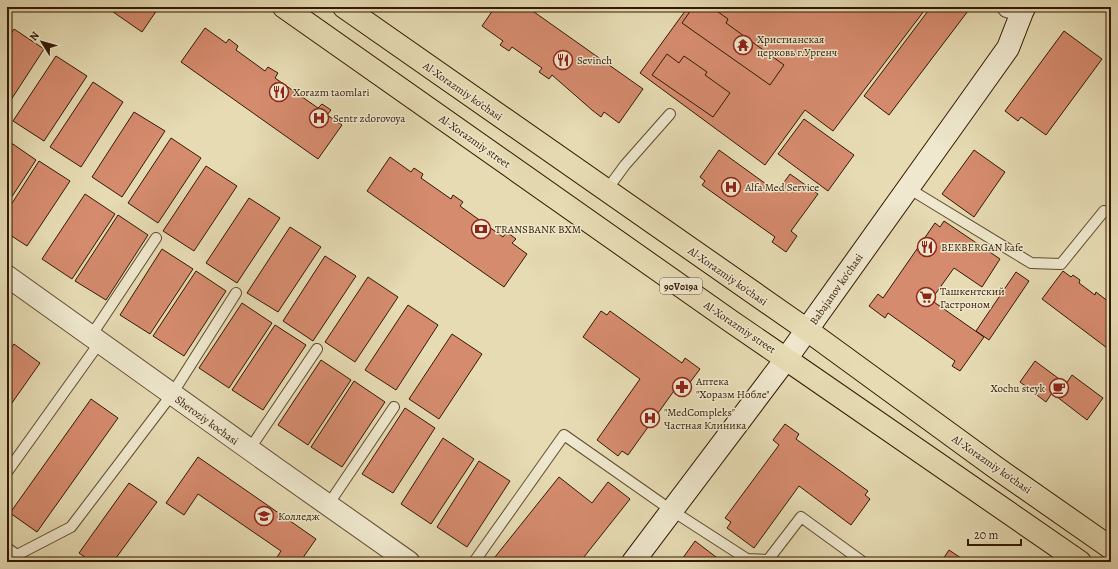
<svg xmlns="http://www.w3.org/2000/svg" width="1118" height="569" font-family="Alegreya,serif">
<rect width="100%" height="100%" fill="#e6dbb3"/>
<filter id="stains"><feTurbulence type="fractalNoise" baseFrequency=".005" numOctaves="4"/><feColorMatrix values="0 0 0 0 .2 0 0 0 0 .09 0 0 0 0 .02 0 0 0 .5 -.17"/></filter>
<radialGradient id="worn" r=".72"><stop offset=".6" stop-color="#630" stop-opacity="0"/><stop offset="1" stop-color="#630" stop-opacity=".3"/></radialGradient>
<path fill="#d58b6e" stroke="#331902" d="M 106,7 L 159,7 L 142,32 Z
M 495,7 L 527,7 L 643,89 L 619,123 L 604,112 L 601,117 L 592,110 L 552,75 L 549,79 L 539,72 L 542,68 L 512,47 L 509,51 L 500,45 L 503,41 L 482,26 Z
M 688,7 L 927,7 L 833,131 L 805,110 L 765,165 L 640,73 Z
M 693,7 L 711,7 L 728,19 L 726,23 L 784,65 L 770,85 L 682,23 Z
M 931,7 L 963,7 L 968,11 L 889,115 L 864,96 Z
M 205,28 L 226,43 L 229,39 L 238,46 L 236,50 L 265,71 L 268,67 L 278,73 L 275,78 L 318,108 L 322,104 L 331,110 L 327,115 L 342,125 L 318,159 L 181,62 Z
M 14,29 L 44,49 L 7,106 L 7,40 Z
M 1064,31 L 1102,59 L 1046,135 L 1021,117 L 1018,121 L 1005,111 Z
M 667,54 L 679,63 L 684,56 L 707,72 L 705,75 L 730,93 L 713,117 L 652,75 Z
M 56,56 L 87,76 L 44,141 L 13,121 Z
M 93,82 L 123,102 L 81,167 L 50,147 Z
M 134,112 L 165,131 L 122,197 L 92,177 Z
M 804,119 L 854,155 L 828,191 L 778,154 Z
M 171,138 L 201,158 L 158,223 L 128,203 Z
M 7,140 L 36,160 L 7,204 Z
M 719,150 L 777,192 L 790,174 L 818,194 L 791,231 L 797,236 L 786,252 L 772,242 L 775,237 L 702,185 L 705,181 L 700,177 Z
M 974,150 L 1005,172 L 974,217 L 942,194 Z
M 390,157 L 411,172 L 414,168 L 423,174 L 421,178 L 451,199 L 453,195 L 463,202 L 460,206 L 503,237 L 507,232 L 516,239 L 512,243 L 527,254 L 504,287 L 367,191 Z
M 39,161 L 70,181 L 27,246 L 7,233 L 7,211 Z
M 206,166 L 237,186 L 194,251 L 163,231 Z
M 85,194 L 115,214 L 72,279 L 42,259 Z
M 249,198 L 280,218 L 237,283 L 206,263 Z
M 118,215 L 148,235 L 106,300 L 75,281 Z
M 944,221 L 1000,259 L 982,287 L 954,268 L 931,300 L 984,337 L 960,371 L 952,366 L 955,361 L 888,313 L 885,318 L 869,306 L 878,294 L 883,298 L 935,223 L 940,227 Z
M 290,227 L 321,247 L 278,312 L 247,293 Z
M 162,249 L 193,269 L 150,334 L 120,315 Z
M 325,256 L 356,276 L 313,341 L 283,321 Z
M 196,271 L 226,291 L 184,356 L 153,336 Z
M 1063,271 L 1071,277 L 1073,275 L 1080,280 L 1079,283 L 1095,295 L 1096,292 L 1109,302 L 1108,304 L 1111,307 L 1111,351 L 1042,299 Z
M 1016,272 L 1029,281 L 989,340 L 976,331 Z
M 368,277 L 398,297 L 355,362 L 325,342 Z
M 242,303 L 272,323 L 229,388 L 199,368 Z
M 408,305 L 438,325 L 396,390 L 365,370 Z
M 601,311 L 607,315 L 610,311 L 682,363 L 685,358 L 700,369 L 688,385 L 681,381 L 628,455 L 622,451 L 618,456 L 597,440 L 640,379 L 583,337 Z
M 275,325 L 306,345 L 263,410 L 232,390 Z
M 452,334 L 482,354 L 439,419 L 409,399 Z
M 14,344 L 40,363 L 7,410 L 7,354 Z
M 321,360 L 351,380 L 308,445 L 278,425 Z
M 1035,361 L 1066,384 L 1072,375 L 1103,398 L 1087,420 L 1052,393 L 1046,402 L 1020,382 Z
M 354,381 L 385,402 L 342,467 L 311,447 Z
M 91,399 L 118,418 L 37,532 L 10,513 Z
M 405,408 L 435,428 L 393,493 L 362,474 Z
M 785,424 L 799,434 L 796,439 L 868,491 L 865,495 L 870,499 L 851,525 L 799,486 L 754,548 L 727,528 L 731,522 L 725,518 L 779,445 L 773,440 Z
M 443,438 L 474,459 L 431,524 L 401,504 Z
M 198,457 L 316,539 L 300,562 L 274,562 L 281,551 L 198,494 L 184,515 L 166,503 Z
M 479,461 L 510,481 L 467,547 L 437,527 Z
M 559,477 L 592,503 L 608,482 L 630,499 L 580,562 L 491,562 Z
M 129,483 L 157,502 L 113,562 L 92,562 L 79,553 Z
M 695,541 L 720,560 L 718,562 L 680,562 Z
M 949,550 L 967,562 L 941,562 Z"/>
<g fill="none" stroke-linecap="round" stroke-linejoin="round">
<defs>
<path id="lane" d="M 908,188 L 1031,263 L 1061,264 L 1104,211
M 606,191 L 625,165 L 670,114
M 91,336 L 156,238
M 249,450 L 317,349
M 7,472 L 100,342
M 328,505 L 394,407
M 7,548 L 17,555 L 71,527 L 172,394 L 236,293
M 474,562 L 564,435 L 671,510 L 747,559 L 768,560 L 801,517 L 863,562"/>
<path id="street" d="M 1008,7 L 1024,9
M 7,276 L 277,469 L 409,562"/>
<path id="secondary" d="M 633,562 L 786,359 L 966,107 L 1008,48 L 1024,7"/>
<path id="primary" d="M 284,7 L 732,322 L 786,359 L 1080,562
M 344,7 L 807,330 L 995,467 L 1111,548"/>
</defs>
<use href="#lane" stroke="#604a2e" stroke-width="12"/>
<use href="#street" stroke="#604a2e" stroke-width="23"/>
<use href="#secondary" stroke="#331902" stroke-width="24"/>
<use href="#primary" stroke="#331902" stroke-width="24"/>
<use href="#lane" stroke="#efe8ce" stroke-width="10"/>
<use href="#street" stroke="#efe8ce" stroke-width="21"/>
<use href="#secondary" stroke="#efe8ce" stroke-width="22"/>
<use href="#primary" stroke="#e6dbb3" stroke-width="22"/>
</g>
<defs>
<symbol id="temple-ring" viewBox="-11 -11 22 22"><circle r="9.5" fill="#efe8ce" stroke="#8f2418" stroke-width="1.5"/><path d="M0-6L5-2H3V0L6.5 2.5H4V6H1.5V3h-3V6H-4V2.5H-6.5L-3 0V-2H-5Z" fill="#8f2418"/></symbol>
<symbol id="restaurant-ring" viewBox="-11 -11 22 22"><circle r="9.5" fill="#efe8ce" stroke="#8f2418" stroke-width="1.5"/><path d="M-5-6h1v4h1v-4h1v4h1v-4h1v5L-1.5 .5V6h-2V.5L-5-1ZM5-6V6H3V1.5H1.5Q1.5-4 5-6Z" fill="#8f2418"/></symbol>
<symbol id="hospital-ring" viewBox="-11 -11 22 22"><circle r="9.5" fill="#efe8ce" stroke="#8f2418" stroke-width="1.5"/><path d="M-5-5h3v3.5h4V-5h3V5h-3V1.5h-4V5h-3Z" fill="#8f2418"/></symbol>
<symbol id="bank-ring" viewBox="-11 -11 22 22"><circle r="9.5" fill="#efe8ce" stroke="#8f2418" stroke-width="1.5"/><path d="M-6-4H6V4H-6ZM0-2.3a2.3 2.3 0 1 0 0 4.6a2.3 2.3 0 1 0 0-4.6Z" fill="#8f2418"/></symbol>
<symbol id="supermarket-ring" viewBox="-11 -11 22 22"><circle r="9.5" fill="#efe8ce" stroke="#8f2418" stroke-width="1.5"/><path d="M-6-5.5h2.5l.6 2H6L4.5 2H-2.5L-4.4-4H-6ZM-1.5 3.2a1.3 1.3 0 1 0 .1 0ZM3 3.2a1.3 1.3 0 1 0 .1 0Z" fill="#8f2418"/></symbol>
<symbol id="pharmacy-ring" viewBox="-11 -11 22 22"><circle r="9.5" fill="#efe8ce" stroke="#8f2418" stroke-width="1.5"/><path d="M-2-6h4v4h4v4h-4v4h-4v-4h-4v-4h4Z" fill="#8f2418"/></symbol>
<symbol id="cafe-ring" viewBox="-11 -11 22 22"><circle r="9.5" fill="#efe8ce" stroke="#8f2418" stroke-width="1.5"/><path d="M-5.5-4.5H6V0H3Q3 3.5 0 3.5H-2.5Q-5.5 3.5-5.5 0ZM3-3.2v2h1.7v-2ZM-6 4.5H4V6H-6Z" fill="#8f2418"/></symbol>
<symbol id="university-ring" viewBox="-11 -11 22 22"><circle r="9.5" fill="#efe8ce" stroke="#8f2418" stroke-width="1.5"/><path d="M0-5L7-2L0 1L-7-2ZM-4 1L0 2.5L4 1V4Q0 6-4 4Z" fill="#8f2418"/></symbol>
</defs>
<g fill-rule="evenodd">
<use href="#temple-ring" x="732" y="34" width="22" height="22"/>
<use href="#restaurant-ring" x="552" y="49" width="22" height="22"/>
<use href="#restaurant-ring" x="268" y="81" width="22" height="22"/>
<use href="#hospital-ring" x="308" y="107" width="22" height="22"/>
<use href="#hospital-ring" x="720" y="176" width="22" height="22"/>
<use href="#bank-ring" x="470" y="218" width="22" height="22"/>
<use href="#restaurant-ring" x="916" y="236" width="22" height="22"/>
<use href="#supermarket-ring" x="915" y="286" width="22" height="22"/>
<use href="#pharmacy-ring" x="671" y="376" width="22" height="22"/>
<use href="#cafe-ring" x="1048" y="377" width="22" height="22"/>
<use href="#hospital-ring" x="639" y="407" width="22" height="22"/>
<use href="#university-ring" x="253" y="505" width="22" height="22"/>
</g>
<g text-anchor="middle" stroke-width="3" stroke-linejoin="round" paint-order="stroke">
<rect fill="#efe8ce" stroke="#6b573f" stroke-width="1" x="660" y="278" width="42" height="16" rx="3"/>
<g font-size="10" font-weight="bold" fill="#331902">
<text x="681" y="290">90V019a</text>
</g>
<g font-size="11" fill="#331902" stroke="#efe8ce" text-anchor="start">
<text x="757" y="43">Христианская<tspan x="757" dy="13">церковь г.Ургенч</tspan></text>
<text x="577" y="64">Sevinch</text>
<text x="293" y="96">Xorazm taomlari</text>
<text x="333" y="122">Sentr zdorovoya</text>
<text x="745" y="191">Alfa Med Service</text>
<text x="495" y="233">TRANSBANK BXM</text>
<text x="941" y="251">BEKBERGAN kafe</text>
<text x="940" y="295">Ташкентский<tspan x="940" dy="13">Гастроном</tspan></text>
<text x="696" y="385">Аптека<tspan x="696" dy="13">"Хоразм Нобле"</tspan></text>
<text x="1045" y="392" text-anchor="end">Xochu steyk</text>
<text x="664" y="416">"MedCompleks"<tspan x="664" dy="13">Частная Клиника</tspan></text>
<text x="278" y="520">Колледж</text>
</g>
<g font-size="11" fill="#331902" stroke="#efe8ce">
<text transform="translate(463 91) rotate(35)" y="4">Al-Xorazmiy ko’chasi</text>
<text transform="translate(475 141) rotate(35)" y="4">Al-Xorazmiy street</text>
<text transform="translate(728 276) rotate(35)" y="4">Al-Xorazmiy ko’chasi</text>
<text transform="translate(836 289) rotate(-55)" y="4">Babajanov ko'chasi</text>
<text transform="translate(740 327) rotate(34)" y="4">Al-Xorazmiy street</text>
<text transform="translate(207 420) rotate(36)" y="4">Sheroziy kochasi</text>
<text transform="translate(992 464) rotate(35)" y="4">Al-Xorazmiy ko’chasi</text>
</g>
</g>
<rect width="1118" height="569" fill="none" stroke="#e6dbb3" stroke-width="24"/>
<rect x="8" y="8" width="1102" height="553" fill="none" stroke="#331902" stroke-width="2"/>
<rect x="12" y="12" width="1094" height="545" fill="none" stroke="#331902"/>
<g transform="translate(42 42) rotate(307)" stroke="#efe8ce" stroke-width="3" paint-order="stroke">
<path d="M0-3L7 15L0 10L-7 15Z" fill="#331902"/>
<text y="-6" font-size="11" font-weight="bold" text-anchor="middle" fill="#331902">N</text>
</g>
<path d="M968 539v6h53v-6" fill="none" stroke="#331902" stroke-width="2"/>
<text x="974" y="539" font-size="12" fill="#331902" stroke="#efe8ce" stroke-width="3" paint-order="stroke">20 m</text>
<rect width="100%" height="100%" filter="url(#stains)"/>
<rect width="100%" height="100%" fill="url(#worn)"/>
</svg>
